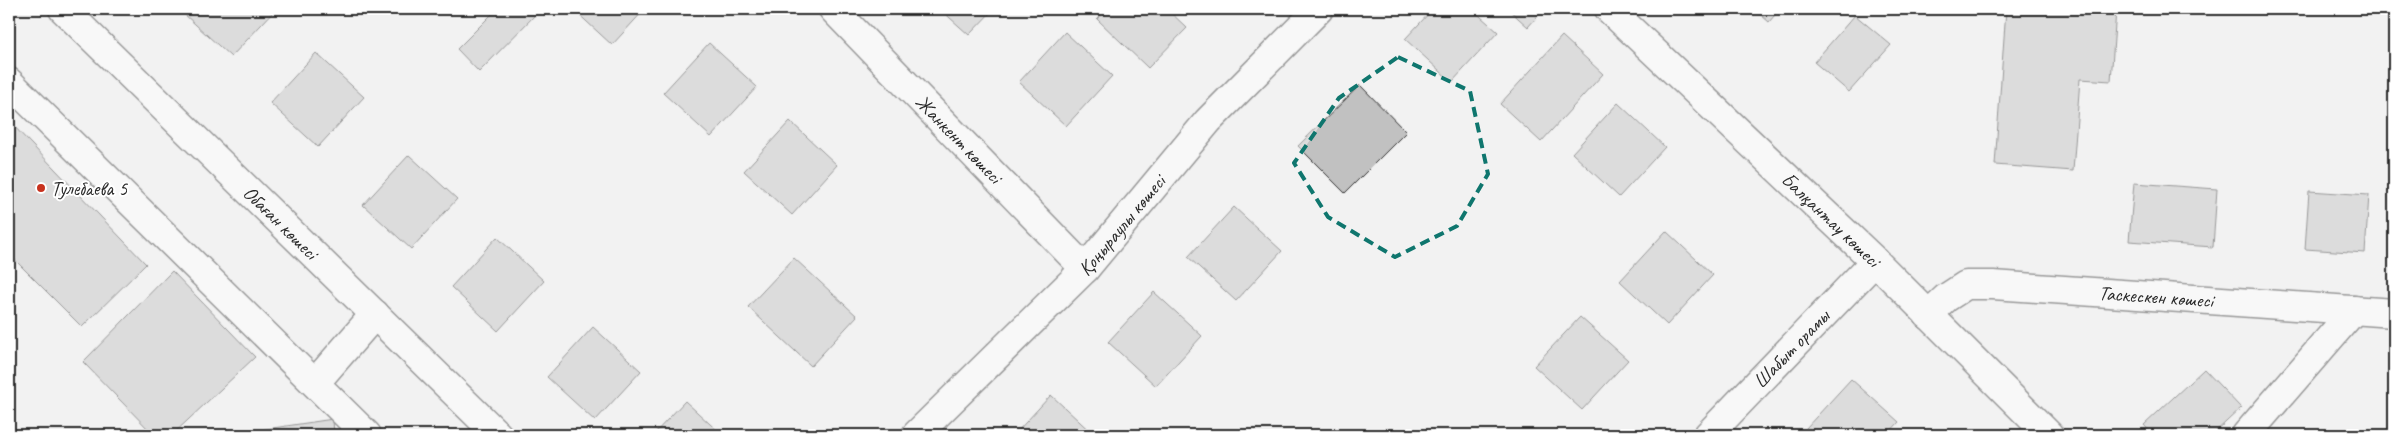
<svg xmlns="http://www.w3.org/2000/svg" width="2403" height="444" font-family="Caveat,sans-serif">
<rect width="100%" height="100%" fill="#f2f2f2"/>
<filter id="ink" filterUnits="userSpaceOnUse"><feTurbulence type="fractalNoise" baseFrequency=".02" numOctaves="2"/><feDisplacementMap in="SourceGraphic" scale="10" xChannelSelector="R" yChannelSelector="G"/><feConvolveMatrix kernelMatrix="1 2 1 2 8 2 1 2 1" color-interpolation-filters="sRGB"/></filter>
<g filter="url(#ink)">
<path fill="#c1c1c1" stroke="#2b2b2b" d="M 188,9 L 276,9 L 231,57 L 184,14 Z
M 497,9 L 541,9 L 479,72 L 457,49 Z
M 573,9 L 645,9 L 612,45 Z
M 940,9 L 994,9 L 969,35 Z
M 1107,9 L 1167,9 L 1187,28 L 1148,68 L 1097,19 Z
M 1433,9 L 1472,9 L 1498,32 L 1452,82 L 1405,39 Z
M 1508,9 L 1544,9 L 1528,27 Z
M 1754,9 L 1780,9 L 1769,22 Z
M 2006,9 L 2116,10 L 2111,81 L 2080,79 L 2073,171 L 1995,165 Z
M 1855,15 L 1891,45 L 1849,92 L 1814,62 Z
M 1065,32 L 1112,76 L 1066,126 L 1019,82 Z
M 1562,36 L 1603,74 L 1541,142 L 1500,104 Z
M 709,43 L 757,87 L 711,137 L 663,93 Z
M 316,53 L 364,97 L 318,147 L 270,103 Z
M 1360,85 L 1406,132 L 1345,193 L 1298,146 Z
M 1618,103 L 1665,147 L 1619,197 L 1572,153 Z
M 9,121 L 146,264 L 82,327 L 9,254 Z
M 790,121 L 837,165 L 792,215 L 744,171 Z
M 409,155 L 457,199 L 411,249 L 363,205 Z
M 2134,183 L 2217,189 L 2213,247 L 2129,241 Z
M 2309,191 L 2369,195 L 2365,253 L 2305,249 Z
M 1234,207 L 1282,251 L 1236,301 L 1188,257 Z
M 1666,231 L 1713,275 L 1667,325 L 1620,281 Z
M 497,237 L 544,281 L 498,331 L 451,287 Z
M 794,258 L 857,316 L 811,366 L 748,307 Z
M 172,271 L 255,357 L 172,435 L 154,435 L 83,362 Z
M 1154,292 L 1202,336 L 1156,386 L 1108,342 Z
M 1580,317 L 1628,360 L 1582,410 L 1534,366 Z
M 593,327 L 641,371 L 595,421 L 547,377 Z
M 2204,369 L 2241,408 L 2212,435 L 2153,435 L 2144,425 Z
M 1851,379 L 1899,422 L 1887,435 L 1813,435 L 1806,428 Z
M 1051,395 L 1094,435 L 1014,435 Z
M 685,401 L 722,435 L 653,435 Z
M 333,419 L 334,435 L 226,435 Z"/>
<g fill="none" stroke-linecap="round" stroke-linejoin="round">
<defs>
<g id="minor">
<path id="s1" d="M 63,9 L 498,435"/>
<path id="s2" d="M 833,9 L 1085,269"/>
<path id="s3" d="M 1609,9 L 1875,261 L 2049,435"/>
<path d="M 9,82 L 367,435"/>
<path id="s4" d="M 1928,315 L 1946,298 L 1966,285 L 1993,285 L 2394,313"/>
<path d="M 315,383 L 375,314"/>
<path id="s5" d="M 916,435 L 1085,269 L 1208,121 L 1319,9"/>
<path id="s6" d="M 1708,435 L 1875,261"/>
<path d="M 2246,435 L 2354,310"/>
</g>
</defs>
<use href="#minor" stroke="#2b2b2b" stroke-width="31"/>
<use href="#minor" stroke="#fff" stroke-width="28"/>
</g>
</g>
<path d="M0 0H2403V444H0ZM 1398,57 L 1470,91 L 1488,174 L 1457,226 L 1395,257 L 1328,217 L 1294,163 L 1339,98 Z" fill="#f2f2f2" fill-opacity=".55" fill-rule="evenodd"/>
<path fill="none" stroke="#0f766e" stroke-width="4" stroke-dasharray="10 6" stroke-linejoin="round" d="M 1398,57 L 1470,91 L 1488,174 L 1457,226 L 1395,257 L 1328,217 L 1294,163 L 1339,98 Z"/>
<circle fill="#c8321e" stroke="#fff" stroke-width="2" cx="41" cy="188" r="5"/>
<g text-anchor="middle" stroke-width="4" stroke-linejoin="round" paint-order="stroke">
<g font-size="20" fill="#2b2b2b" stroke="#fff">
<text dy="7" stroke="none"><textPath href="#s2" startOffset="181">Жанкент көшесі</textPath></text>
<text dy="7" stroke="none"><textPath href="#s3" startOffset="306">Балқантау көшесі</textPath></text>
<text dy="7" stroke="none"><textPath href="#s1" startOffset="305">Обаған көшесі</textPath></text>
<text dy="7" stroke="none"><textPath href="#s5" startOffset="294">Қоңыраулы көшесі</textPath></text>
<text dy="7" stroke="none"><textPath href="#s4" startOffset="239">Таскескен көшесі</textPath></text>
<text dy="7" stroke="none"><textPath href="#s6" startOffset="120">Шабыт орамы</textPath></text>
</g>
<g font-size="20" fill="#2b2b2b" stroke="#fff" text-anchor="start">
<text x="51" y="195">Тулебаева 5</text>
</g>
</g>
<rect width="2403" height="444" fill="none" stroke="#fff" stroke-width="30"/>
<rect x="15" y="15" width="2373" height="414" fill="none" stroke="#2b2b2b" stroke-width="2" filter="url(#ink)"/>
</svg>
